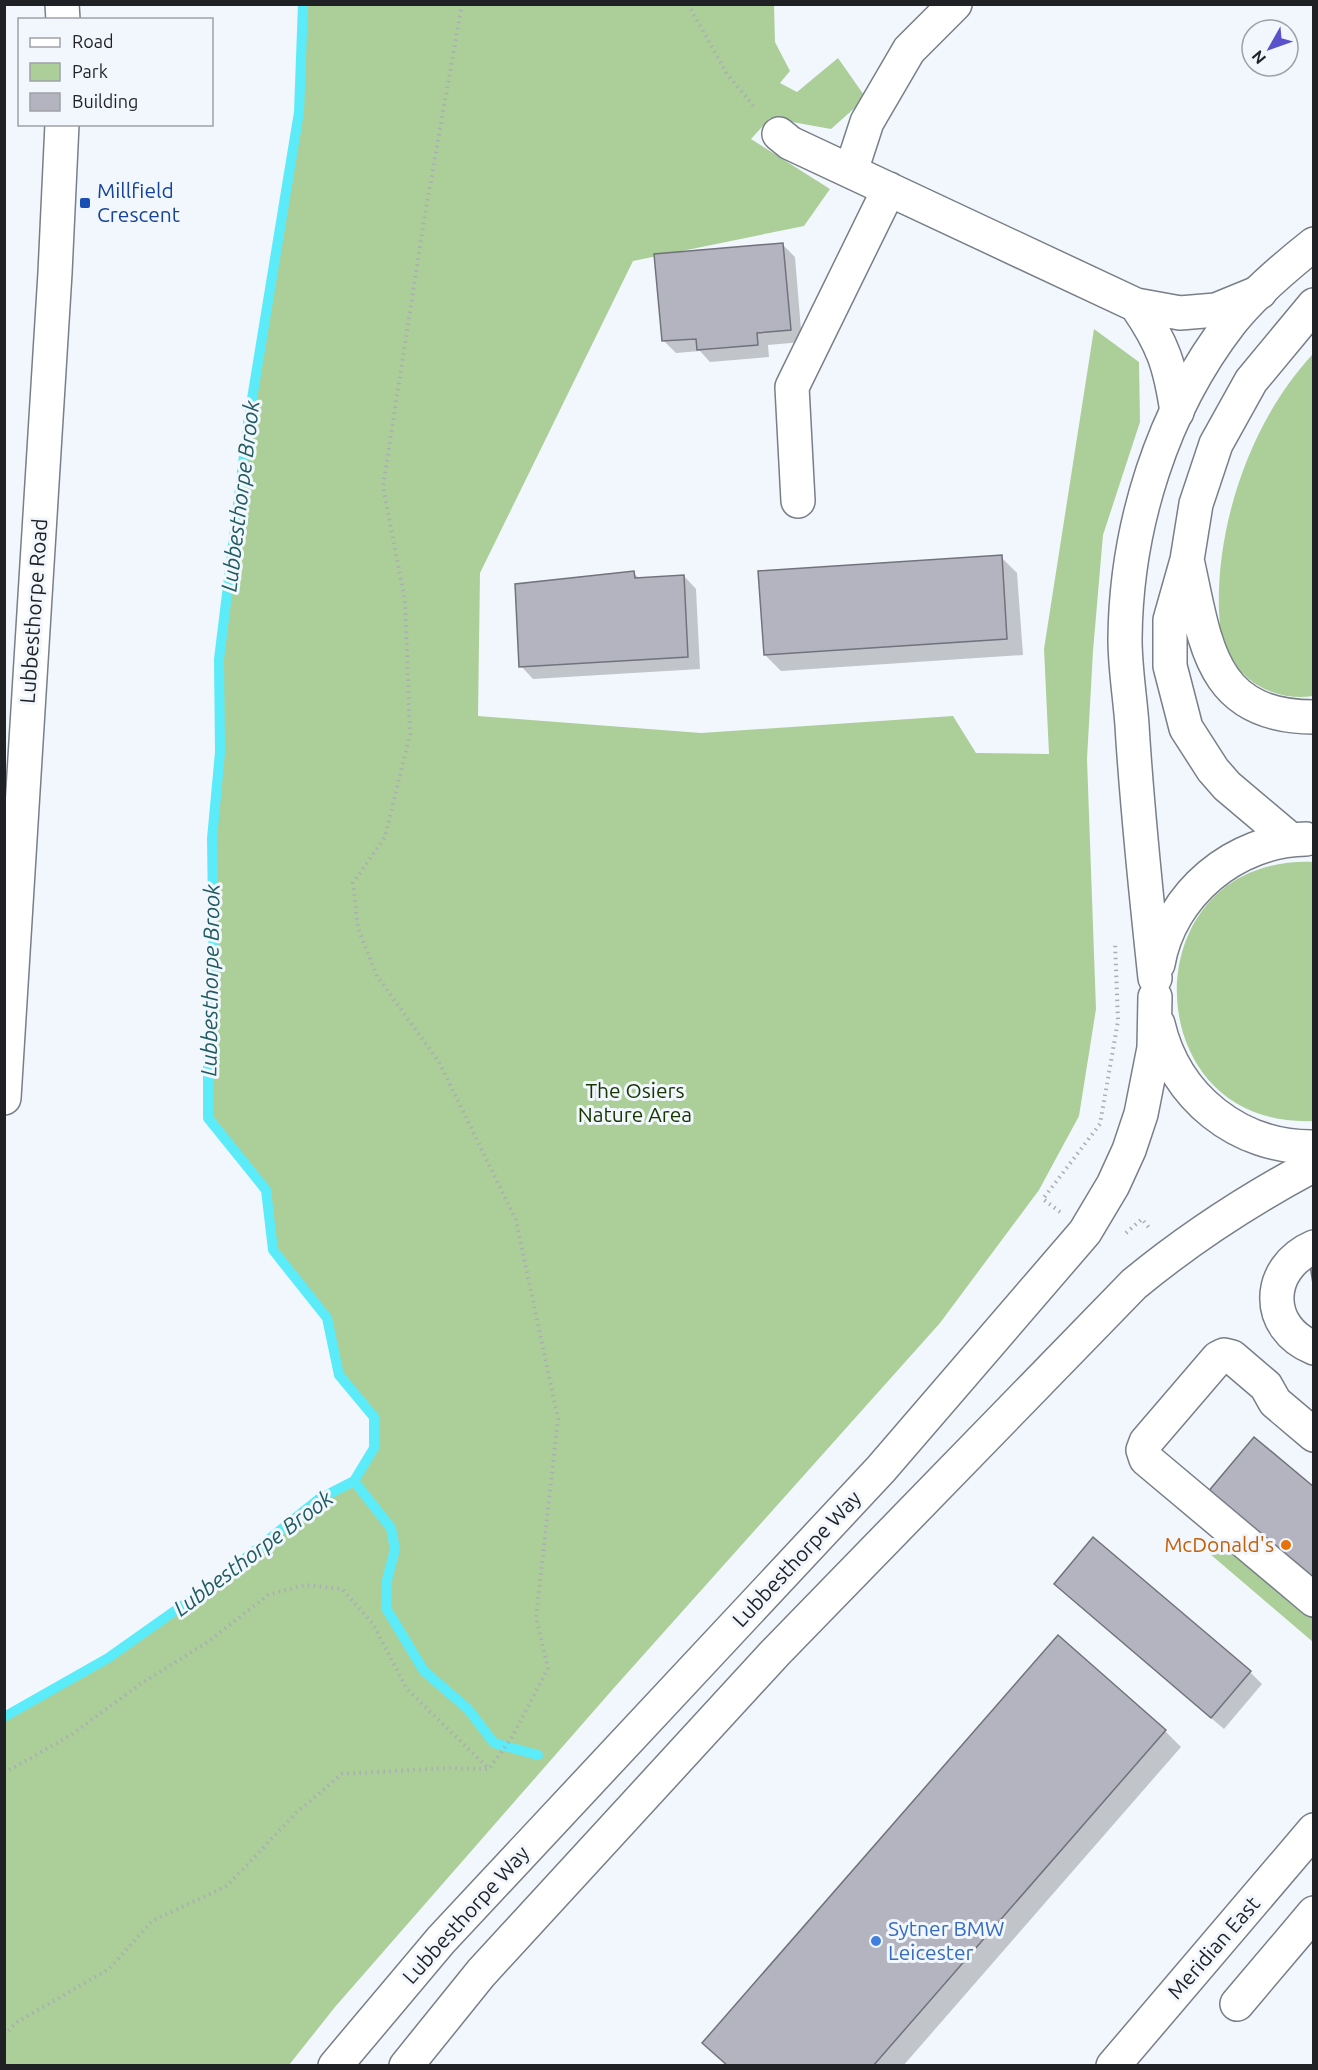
<svg xmlns="http://www.w3.org/2000/svg" width="1318" height="2070" font-family="Ubuntu,sans-serif">
<rect width="100%" height="100%" fill="#f2f7fd"/>
<path fill="#accf9a" d="M 303,5 L 774,5 L 775,42 L 790,71 L 780,83 L 797,92 L 838,58 L 866,98 L 831,129 L 770,118 L 751,139 L 830,189 L 804,226 L 633,261 L 480,573 L 478,716 L 701,733 L 953,716 L 976,753 L 1049,754 L 1044,649 L 1094,329 L 1139,362 L 1140,422 L 1103,535 L 1093,651 L 1087,759 L 1096,1009 L 1079,1116 L 1039,1190 L 940,1323 L 613,1689 L 335,2007 L 289,2065 L 5,2065 L 4,1717 L 108,1658 L 217,1581 L 319,1499 L 354,1481 L 374,1448 L 374,1417 L 339,1375 L 327,1318 L 273,1250 L 266,1190 L 208,1118 L 208,1059 L 214,981 L 212,839 L 220,752 L 219,666 L 230,556 L 248,423 L 299,112 Z
M 1313,354 L 1313,696 C 1293,700 1265,693 1249,679 C 1241,671 1228,662 1225,652 C 1220,639 1220,624 1219,611 C 1216,522 1252,419 1313,354 Z
M 1313,862 L 1313,1121 C 1133,1129 1130,855 1313,862 Z
M 1221,1550 L 1246,1555 L 1314,1612 L 1313,1642 L 1210,1554 Z"/>
<path fill="#0003" d="M 783,245 L 795,257 L 802,342 L 768,345 L 769,357 L 710,362 L 700,351 L 676,353 L 664,341 Z
M 1001,557 L 1017,573 L 1023,655 L 781,671 L 765,655 Z
M 633,573 L 640,579 L 684,576 L 696,589 L 700,669 L 533,679 L 521,666 Z
M 1068,1596 L 1250,1672 L 1262,1684 L 1224,1729 Z
M 1165,1731 L 1181,1747 L 903,2066 L 728,2066 Z"/>
<g fill="none" stroke-linecap="round" stroke-linejoin="round">
<path stroke="#5cebf8" stroke-width="10" d="M 354,1481 L 391,1528 L 395,1549 L 387,1580 L 386,1608 L 424,1671 L 468,1709 L 494,1743 L 538,1755
M 4,1717 L 108,1658 L 217,1581 L 319,1499 L 354,1481 L 374,1448 L 374,1417 L 339,1375 L 327,1318 L 273,1250 L 266,1190 L 208,1118 L 208,1059 L 214,981 L 212,839 L 220,752 L 219,659 L 248,423 L 299,112 L 303,4"/>
</g>
<path fill="#b3b4c0" stroke="#71727c" stroke-width="1.5" d="M 783,243 L 791,330 L 757,333 L 758,345 L 697,350 L 696,339 L 662,341 L 654,254 Z
M 1002,555 L 1007,639 L 764,655 L 758,571 Z
M 634,571 L 635,578 L 684,575 L 688,657 L 519,667 L 515,584 Z
M 1310,1265 L 1314,1265 L 1314,1290 Z
M 1254,1437 L 1314,1487 L 1314,1592 L 1202,1499 Z
M 1093,1537 L 1251,1671 L 1211,1718 L 1054,1584 Z
M 1058,1635 L 1166,1730 L 873,2066 L 728,2066 L 702,2043 Z"/>
<g fill="none" stroke-linecap="round" stroke-linejoin="round">
<defs>
<path id="minor" d="M 62,4 L 63,20
M 779,134 L 790,143 L 1136,305 L 1180,313 L 1216,310 L 1260,292
M 851,171 L 867,122 L 909,50 L 955,4
M 1136,305 C 1163,344 1170,365 1177,412
M 798,501 L 792,387 L 889,189
M 4,1098 L 55,273 L 62,124
M 1314,1247 C 1265,1268 1264,1328 1314,1348
M 1314,1435 L 1275,1402 L 1266,1386 L 1232,1357 L 1224,1355 L 1218,1358 L 1146,1442 L 1143,1450 L 1146,1459 L 1314,1600
M 1237,2004 L 1314,1913
M 1113,2066 L 1314,1830"/>
<path id="highway" d="M 1188,564 C 1206,646 1211,717 1314,717
M 1291,840 L 1227,786 L 1213,770 L 1186,728 L 1170,666 L 1170,620 L 1187,560 L 1196,504 L 1216,444 L 1251,381 L 1314,305
M 1158,964 C 1170,894 1235,840 1306,839
M 1155,978 C 1146,894 1137,810 1132,725 C 1130,697 1125,668 1125,639 C 1126,527 1162,411 1231,322 C 1254,293 1285,267 1314,244
M 1158,1024 C 1175,1097 1238,1148 1314,1147
M 335,2066 L 441,1940 L 881,1469 L 1085,1232 L 1113,1185 L 1129,1150 L 1141,1114 L 1154,1048 L 1155,997
M 406,2066 L 481,1973 L 775,1653 L 1134,1284 C 1190,1238 1250,1199 1314,1165"/>
</defs>
<use href="#minor" stroke="#787f88" stroke-width="36"/>
<use href="#highway" stroke="#787f88" stroke-width="36"/>
<path stroke="#aaaeb3" stroke-width="4" stroke-dasharray="1.5 4.5" stroke-linecap="butt" d="M 462,4 L 424,220 L 383,487 L 405,600 L 410,734 L 385,837 L 353,883 L 358,928 L 377,976 L 439,1062 L 516,1220 L 558,1419 L 536,1618 L 548,1668 L 512,1737 L 489,1769
M 688,4 L 727,74 L 756,109
M 1060,1212 L 1043,1199 L 1100,1124 L 1118,1021 L 1115,942
M 1126,1233 L 1142,1219 L 1150,1229
M 4,1773 L 71,1735 L 139,1685 L 209,1641 L 268,1595 L 305,1585 L 342,1589 L 373,1624 L 407,1689 L 489,1769
M 4,2035 L 17,2022 L 109,1969 L 152,1921 L 227,1886 L 296,1813 L 342,1774 L 447,1768 L 488,1769"/>
<use href="#minor" stroke="#fff" stroke-width="33"/>
<use href="#highway" stroke="#fff" stroke-width="33"/>
</g>
<rect fill="#1a4fb4" stroke="#f2f7fd" stroke-width="2" x="79" y="197" width="12" height="12" rx="3"/>
<circle fill="#e8710a" stroke="#f2f7fd" stroke-width="2" cx="1286" cy="1545" r="6"/>
<circle fill="#3f7fe0" stroke="#f2f7fd" stroke-width="2" cx="876" cy="1941" r="6"/>
<g text-anchor="middle" stroke-width="6" stroke-linejoin="round" paint-order="stroke">
<g font-size="21" fill="#164399" stroke="#f2f7fd" text-anchor="start">
<text x="97" y="198">Millfield<tspan x="97" dy="24">Crescent</tspan></text>
</g>
<g font-size="21" fill="#1f2125" stroke="#f2f7fd">
<text transform="translate(34 611) rotate(-86)" y="7">Lubbesthorpe Road</text>
<text transform="translate(797 1559) rotate(-47)" y="7">Lubbesthorpe Way</text>
<text transform="translate(466 1915) rotate(-48)" y="7">Lubbesthorpe Way</text>
<text transform="translate(1214 1948) rotate(-49)" y="7">Meridian East</text>
</g>
<g font-size="21" fill="#163600" stroke="#f2f7fd">
<text x="635" y="1098">The Osiers<tspan x="635" dy="24">Nature Area</tspan></text>
</g>
<g font-size="21" fill="#c56008" stroke="#f2f7fd" text-anchor="end">
<text x="1274" y="1552">McDonald's</text>
</g>
<g font-size="21" fill="#366cbe" stroke="#f2f7fd" text-anchor="start">
<text x="888" y="1936">Sytner BMW<tspan x="888" dy="24">Leicester</tspan></text>
</g>
<g font-size="22" font-style="italic" fill="#1f5b60" stroke="#f2f7fd">
<text transform="translate(240 496) rotate(-83)" y="8">Lubbesthorpe Brook</text>
<text transform="translate(210 980) rotate(-89)" y="8">Lubbesthorpe Brook</text>
<text transform="translate(253 1553) rotate(-37)" y="8">Lubbesthorpe Brook</text>
</g>
</g>
<rect width="1318" height="2070" fill="none" stroke="#1f2125" stroke-width="12"/>
<rect x="18" y="18" width="195" height="108" fill="#f2f7fd" stroke="#9ea1a7" stroke-width="1.5"/>
<rect x="30" y="38" width="30" height="9" fill="#ffffff" stroke="#9ea1a7" stroke-width="1.5"/>
<text x="72" y="48" font-size="18" fill="#1f2125">Road</text>
<rect x="30" y="63" width="30" height="18" fill="#accf9a" stroke="#9ea1a7" stroke-width="1.5"/>
<text x="72" y="78" font-size="18" fill="#1f2125">Park</text>
<rect x="30" y="93" width="30" height="18" fill="#b3b4c0" stroke="#9ea1a7" stroke-width="1.5"/>
<text x="72" y="108" font-size="18" fill="#1f2125">Building</text>
<g transform="translate(1270 48) rotate(230)"><circle r="28" fill="#f2f7fd" stroke="#9ea1a7" stroke-width="1.5"/>
<path d="M0-4.5L10 22L0 15L-10 22Z" fill="#5952ca"/>
<text y="-9" font-size="16" font-weight="bold" text-anchor="middle" fill="#1f2125">N</text>
</g>
</svg>
